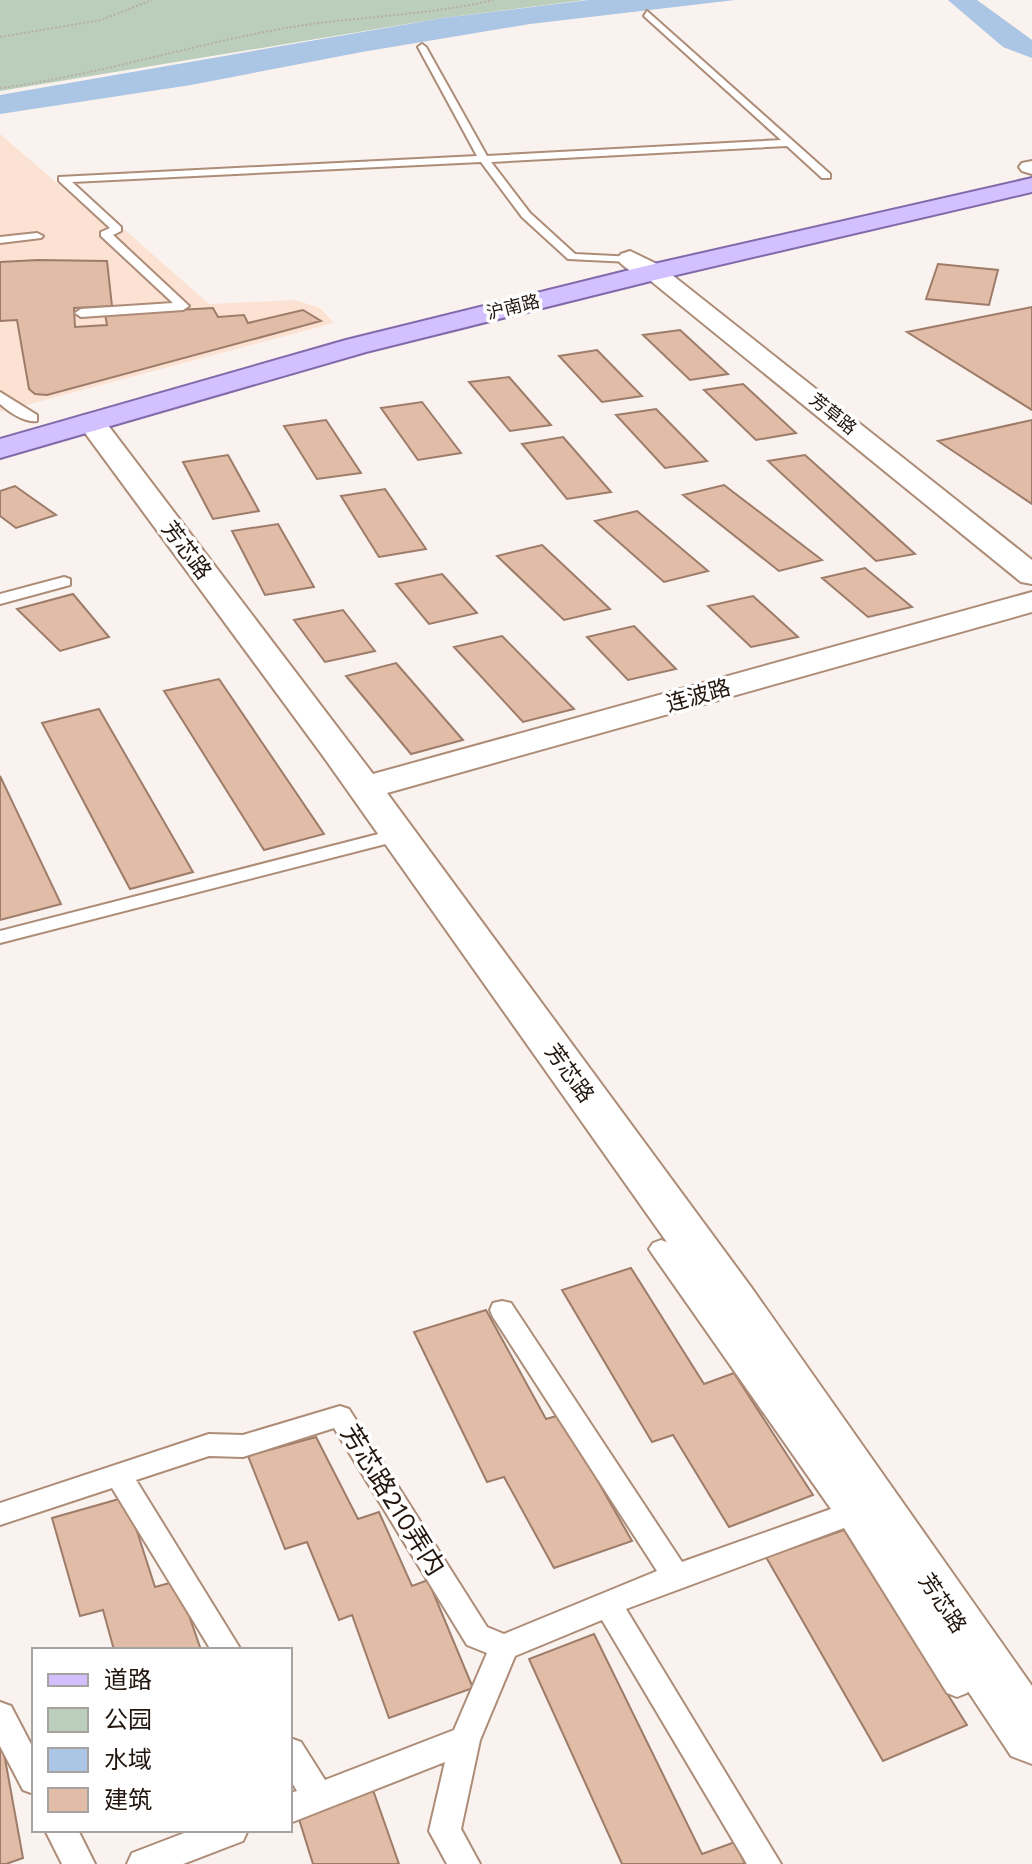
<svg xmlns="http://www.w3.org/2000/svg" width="1032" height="1864" font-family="'Work Sans','Noto Sans SC',sans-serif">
<rect width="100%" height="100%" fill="#faf2ee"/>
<path fill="#fce2d3" d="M 0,134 L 109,228 L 125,230 L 209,304 L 295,300 L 320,308 L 334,323 L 0,412 Z"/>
<path fill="#bacebb" d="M 0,0 L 584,0 L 443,18 L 0,91 Z"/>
<path fill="#abc5e4" d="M 588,0 L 735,0 L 530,24 L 362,52 L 191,85 L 0,114 L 0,95 L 443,18 Z"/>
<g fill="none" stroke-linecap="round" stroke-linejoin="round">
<path fill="#abc5e4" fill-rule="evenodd" d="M 948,0 L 977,0 L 1032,40 L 1032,58 L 1003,47 Z"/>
</g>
<path fill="#e1bca6" stroke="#9d7c6a" stroke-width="2" d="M 38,260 L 107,261 L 112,306 L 74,308 L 75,327 L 107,325 L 105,314 L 213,308 L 218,317 L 244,315 L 248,323 L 303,310 L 321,321 L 47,395 L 35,394 L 29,389 L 17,320 L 0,321 L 0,262 Z
M 938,264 L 998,270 L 989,305 L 926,299 Z
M 1032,307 L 1032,410 L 907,332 Z
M 680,330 L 728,374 L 690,380 L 643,335 Z
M 597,350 L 642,396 L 602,402 L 559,356 Z
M 509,377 L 551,425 L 510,431 L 469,382 Z
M 743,384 L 796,433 L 756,440 L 704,390 Z
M 422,402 L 461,453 L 418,460 L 381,408 Z
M 656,409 L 707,461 L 665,468 L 616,415 Z
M 326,420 L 361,473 L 317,479 L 284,426 Z
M 1032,420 L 1032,504 L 938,441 Z
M 563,437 L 611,492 L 567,499 L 522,444 Z
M 228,455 L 259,511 L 213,519 L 183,462 Z
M 805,455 L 915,554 L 876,561 L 768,461 Z
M 724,485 L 822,560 L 779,571 L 683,495 Z
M 15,486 L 56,515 L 16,528 L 0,516 L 0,491 Z
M 385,489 L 426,549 L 379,557 L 341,496 Z
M 637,511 L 708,571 L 664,582 L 595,521 Z
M 278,524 L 314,587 L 265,595 L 232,531 Z
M 542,545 L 610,609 L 564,620 L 497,556 Z
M 865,568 L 912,607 L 868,617 L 822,578 Z
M 442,574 L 477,613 L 429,624 L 396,584 Z
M 73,594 L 109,637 L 60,651 L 17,609 Z
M 753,596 L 798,637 L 751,647 L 708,606 Z
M 343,610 L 375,651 L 325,662 L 294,620 Z
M 634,626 L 676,669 L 628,680 L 587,637 Z
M 502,636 L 574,709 L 523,722 L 454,647 Z
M 396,663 L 463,740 L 411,754 L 346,676 Z
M 219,679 L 324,834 L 264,850 L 164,691 Z
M 99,709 L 193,872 L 130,889 L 42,723 Z
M 0,776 L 61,904 L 0,920 Z
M 631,1268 L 704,1384 L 734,1373 L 813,1495 L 729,1527 L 673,1435 L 652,1442 L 562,1290 Z
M 486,1310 L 546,1419 L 560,1415 L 632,1541 L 554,1568 L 504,1477 L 487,1482 L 414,1332 Z
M 316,1437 L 358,1519 L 379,1512 L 412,1586 L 428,1580 L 473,1688 L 389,1718 L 352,1615 L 339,1620 L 307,1542 L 285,1549 L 248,1456 Z
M 126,1497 L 155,1587 L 177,1581 L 201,1650 L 114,1650 L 103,1610 L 80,1616 L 52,1518 Z
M 844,1530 L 967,1725 L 883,1761 L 766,1557 Z
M 594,1634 L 702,1854 L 735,1842 L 745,1864 L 622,1864 L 529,1659 Z
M 0,1731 L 23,1858 L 6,1864 L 0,1864 Z
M 373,1790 L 399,1864 L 313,1864 L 299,1819 Z"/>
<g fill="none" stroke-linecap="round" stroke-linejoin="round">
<defs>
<path id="service" d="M 647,11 L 830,174 L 830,178 L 822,178 L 787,146 L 491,162 L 530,213 L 575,254 L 634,257 L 634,261 L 630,262 L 568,259 L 522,217 L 481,162 L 72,182 L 121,227 L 121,231 L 113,235 L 189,306 L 183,310 L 81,317 L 75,313 L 81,309 L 173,303 L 101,236 L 101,232 L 110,228 L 59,181 L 59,177 L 477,156 L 418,47 L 422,44 L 426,47 L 487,156 L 781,140 L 644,16 Z
M 37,233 L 43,236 L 41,238 L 0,243 L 0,237 Z
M 0,392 L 37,415 L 37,421 C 25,423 9,412 0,404 Z
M 64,577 L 70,579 L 70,585 L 0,604 L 0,594 Z
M 398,829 L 407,835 L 405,839 L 0,943 L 0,931 Z
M 661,1240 L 669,1243 L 856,1501 L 876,1494 L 886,1497 L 890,1505 L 886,1513 L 868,1519 L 972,1684 L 967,1693 L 957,1697 L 947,1693 L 844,1528 L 626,1609 L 781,1864 L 747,1864 L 602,1620 L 515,1656 L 480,1740 L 461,1829 L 480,1864 L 447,1864 L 429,1831 L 445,1762 L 290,1823 L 290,1793 L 297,1791 L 290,1779 L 290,1738 L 301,1742 L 325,1780 L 454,1730 L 487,1653 L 467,1645 L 334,1428 L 243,1457 L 209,1456 L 136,1480 L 241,1650 L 211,1650 L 112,1488 L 0,1525 L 0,1503 L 209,1434 L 243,1435 L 340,1406 L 349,1409 L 487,1627 L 504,1634 L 657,1571 L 493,1317 L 490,1310 L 493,1303 L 502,1301 L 511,1303 L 682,1562 L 831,1509 L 653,1255 L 649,1249 L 653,1243 Z
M 0,1702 L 11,1706 L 34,1750 L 34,1794 L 23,1790 L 0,1746 Z
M 45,1830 L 78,1830 L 95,1864 L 62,1864 Z
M 192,1830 L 248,1830 L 243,1841 L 183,1864 L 127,1864 L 132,1853 Z"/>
<path id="minor" d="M 1032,161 L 1032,174 L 1022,171 L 1019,167 L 1022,163 Z
M 654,265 L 662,267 L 1032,560 L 1032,584 L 1021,582 L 646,277 L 642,272 L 646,267 Z
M 91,414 L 101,416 L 373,774 L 1032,592 L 1032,612 L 387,793 L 751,1287 L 1032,1686 L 1032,1764 L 1011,1756 L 717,1313 L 323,756 L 77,422 L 81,416 Z"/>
<path id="tertiary" d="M 630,251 L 663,267 L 667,272 L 663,277 C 647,281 627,272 617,259 L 621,254 Z"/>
<path id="primary" d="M 1032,178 L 1032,192 L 655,280 L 366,352 L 0,458 L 0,439 L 346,340 L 654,264 Z"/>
</defs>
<use href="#service" stroke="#ad8c78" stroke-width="4"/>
<use href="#minor" stroke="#ad8c78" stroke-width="4"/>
<use href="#tertiary" stroke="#ad8c78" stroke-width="4"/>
<use href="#primary" stroke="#8269aa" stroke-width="4"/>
<path stroke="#b6ada7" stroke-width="2" stroke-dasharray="2 2" stroke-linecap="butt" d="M 0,37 L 101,20 L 152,0
M 0,88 C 93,76 183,47 275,30 C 347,16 421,17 493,0"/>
<use href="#service" fill="#fff" fill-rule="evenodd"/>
<use href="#minor" fill="#fff" fill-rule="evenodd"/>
<use href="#tertiary" fill="#fff" fill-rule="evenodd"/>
<use href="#primary" fill="#d3c0fe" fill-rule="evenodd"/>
</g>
<g text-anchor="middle" stroke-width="7" stroke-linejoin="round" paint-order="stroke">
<g font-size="18" fill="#22160e" stroke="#fff">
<text transform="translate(513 307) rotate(-14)" y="6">沪南路</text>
<text transform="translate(833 414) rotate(39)" y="6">芳草路</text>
</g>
<g font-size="22" fill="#22160e" stroke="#fff">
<text transform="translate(187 550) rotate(53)" y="8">芳芯路</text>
<text transform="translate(698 695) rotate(-16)" y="8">连波路</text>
<text transform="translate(570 1073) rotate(54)" y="8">芳芯路</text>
<text transform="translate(943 1603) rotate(56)" y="8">芳芯路</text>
</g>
<g font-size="26" fill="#22160e" stroke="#fff">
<text transform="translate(393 1500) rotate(58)" y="9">芳芯路210弄内</text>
</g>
</g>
<rect x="32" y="1648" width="260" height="184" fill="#ffffff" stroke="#a7a29f" stroke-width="2"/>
<rect x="48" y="1674" width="40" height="12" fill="#d3c0fe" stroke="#a7a29f" stroke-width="2"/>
<text x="104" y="1688" font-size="24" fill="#22160e">道路</text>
<rect x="48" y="1708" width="40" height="24" fill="#bacebb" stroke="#a7a29f" stroke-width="2"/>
<text x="104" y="1728" font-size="24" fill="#22160e">公园</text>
<rect x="48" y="1748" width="40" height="24" fill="#abc5e4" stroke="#a7a29f" stroke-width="2"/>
<text x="104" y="1768" font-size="24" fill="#22160e">水域</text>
<rect x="48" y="1788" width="40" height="24" fill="#e1bca6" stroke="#a7a29f" stroke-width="2"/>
<text x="104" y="1808" font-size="24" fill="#22160e">建筑</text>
</svg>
